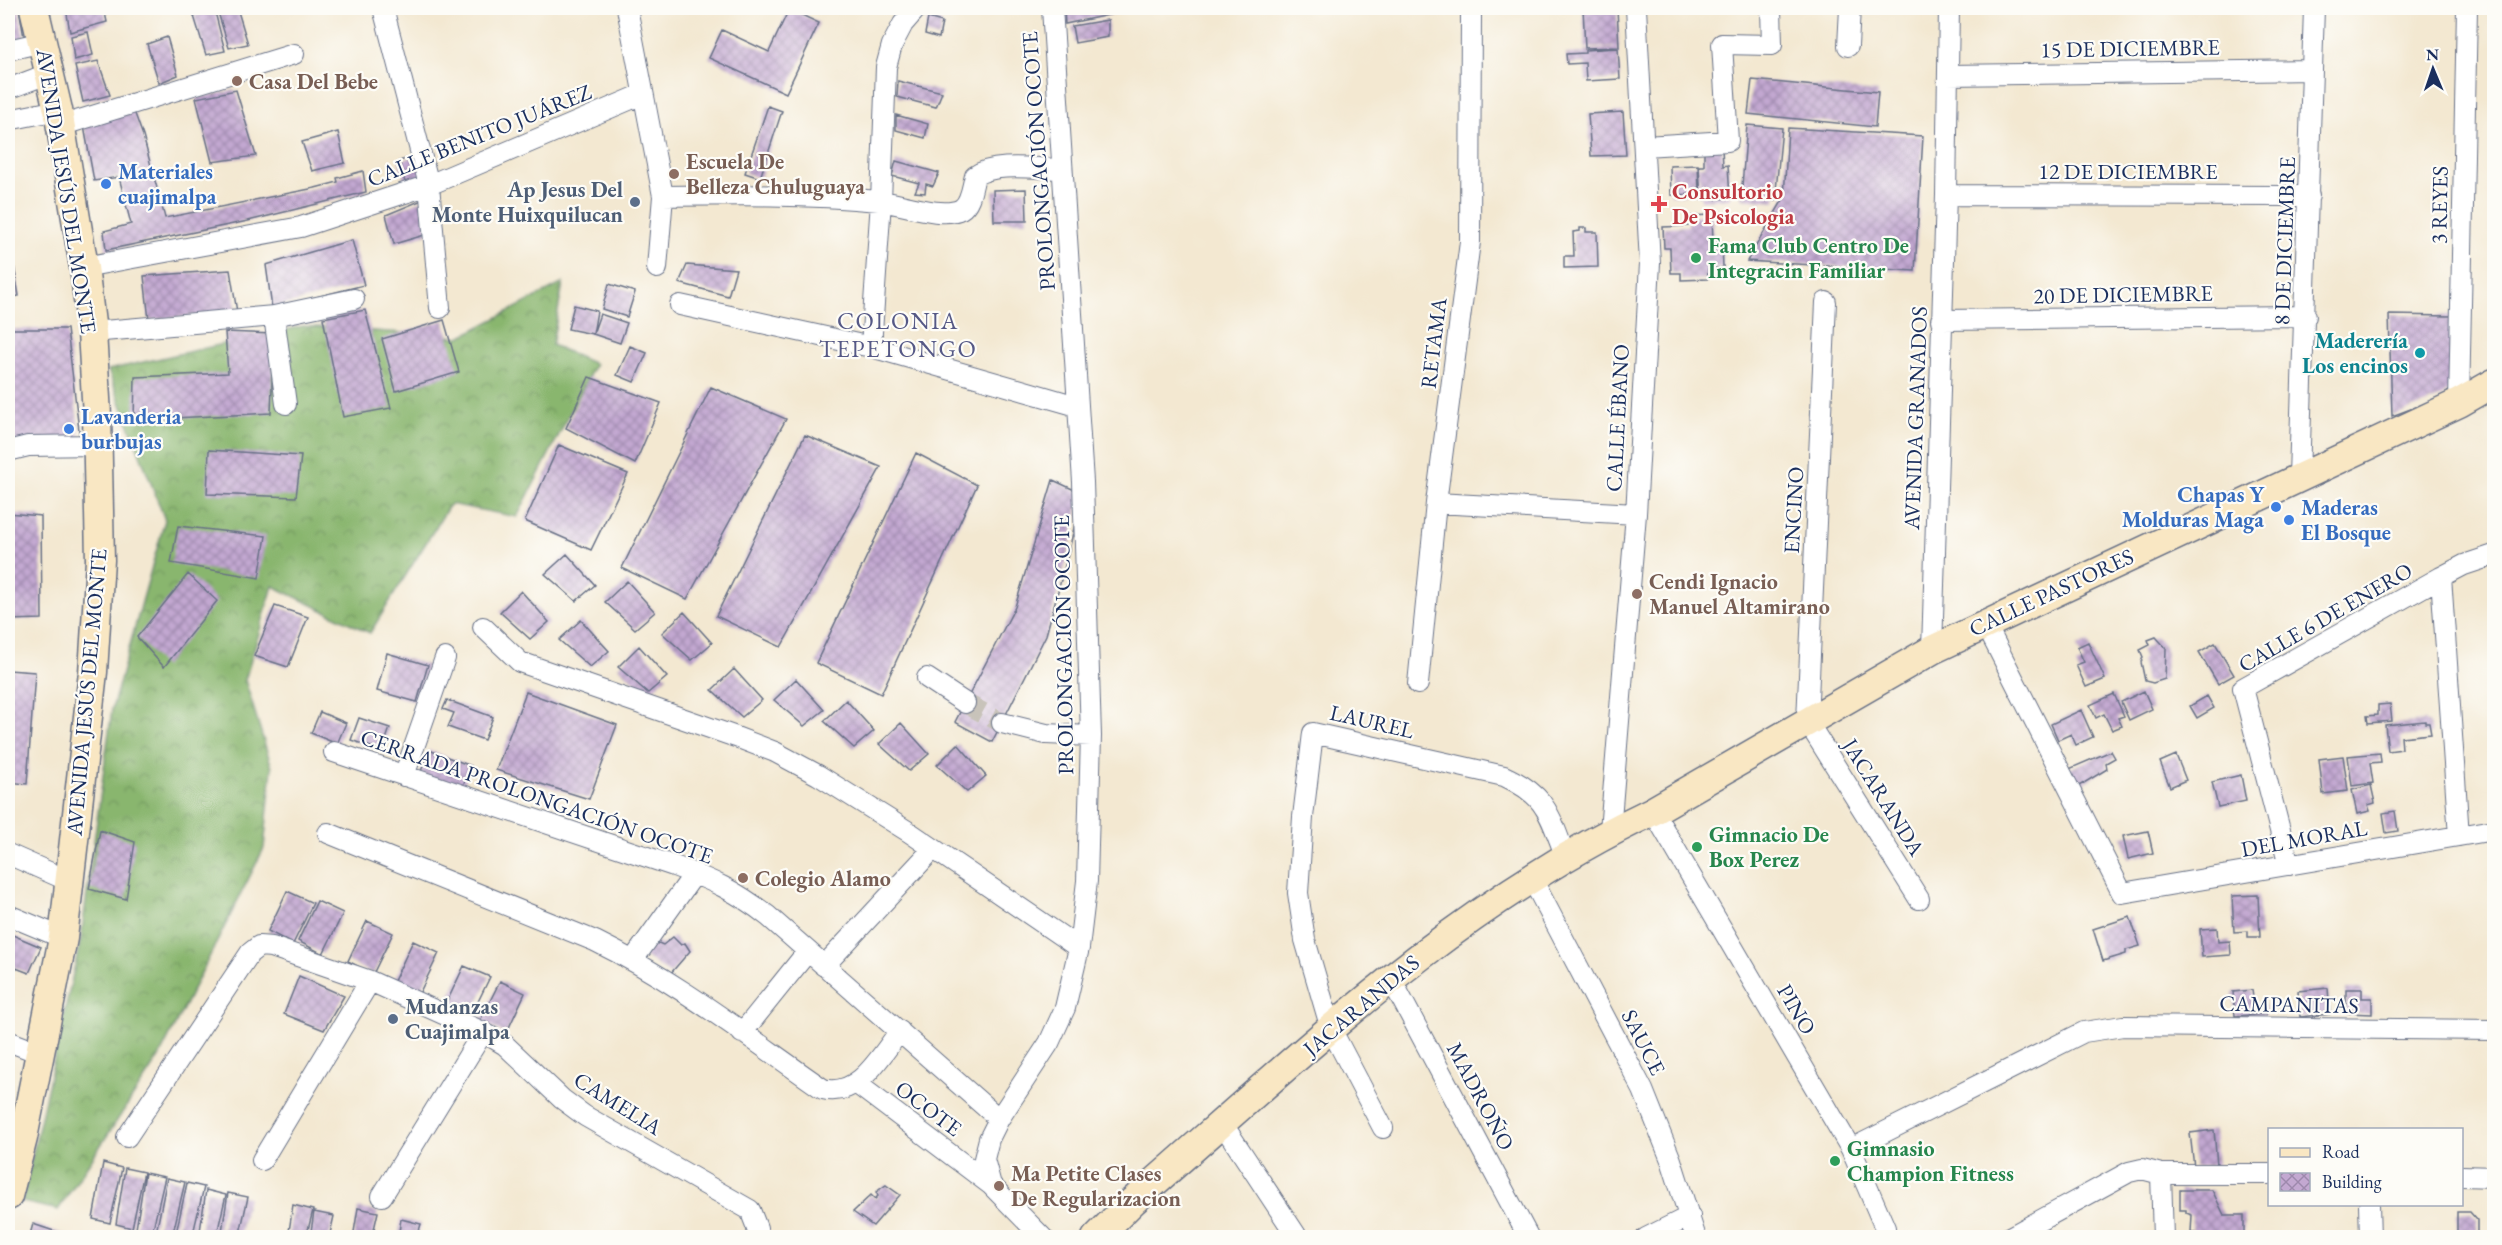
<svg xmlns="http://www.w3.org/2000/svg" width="2502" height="1245" font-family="'EB Garamond',serif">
<defs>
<pattern id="forest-crowns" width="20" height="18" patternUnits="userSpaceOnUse" patternTransform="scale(1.5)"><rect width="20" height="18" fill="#89b66e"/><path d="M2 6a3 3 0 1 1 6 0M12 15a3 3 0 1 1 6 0" fill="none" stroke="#6f945e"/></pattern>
<pattern id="building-cross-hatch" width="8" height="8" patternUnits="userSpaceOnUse" patternTransform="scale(1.5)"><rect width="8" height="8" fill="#c3a8d1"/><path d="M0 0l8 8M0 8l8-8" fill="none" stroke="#9e89ad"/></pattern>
</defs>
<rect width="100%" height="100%" fill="#fdfcf7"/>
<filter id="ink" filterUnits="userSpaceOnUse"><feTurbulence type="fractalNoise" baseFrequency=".0167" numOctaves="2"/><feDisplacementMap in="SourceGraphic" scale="12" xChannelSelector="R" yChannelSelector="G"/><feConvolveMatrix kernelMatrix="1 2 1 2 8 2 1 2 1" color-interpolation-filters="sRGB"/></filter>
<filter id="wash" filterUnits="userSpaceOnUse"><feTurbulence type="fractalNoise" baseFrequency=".008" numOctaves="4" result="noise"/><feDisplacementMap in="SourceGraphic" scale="24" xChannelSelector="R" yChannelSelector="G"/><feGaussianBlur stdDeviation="1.35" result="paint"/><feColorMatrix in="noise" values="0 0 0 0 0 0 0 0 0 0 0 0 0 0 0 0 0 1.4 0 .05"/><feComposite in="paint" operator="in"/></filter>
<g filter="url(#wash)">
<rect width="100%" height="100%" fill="#f3e8d1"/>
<path fill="url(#forest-crowns)" stroke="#527266" stroke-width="1.5" d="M 563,283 L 552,345 L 595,364 L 517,517 L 450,504 L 370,633 L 273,586 L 245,680 L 272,768 L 264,848 L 159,1057 L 58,1210 L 22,1202 L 81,938 L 112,709 L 165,520 L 108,370 L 303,326 L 460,337 Z"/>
<g id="blocks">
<path fill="url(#building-cross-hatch)" d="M 8,8 L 19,8 L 24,38 L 8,41 Z
M 66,8 L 104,8 L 107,22 L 70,32 Z
M 214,8 L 225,51 L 206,55 L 194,16 Z
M 221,8 L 237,8 L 248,44 L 229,48 L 217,9 Z
M 1064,8 L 1127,8 L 1128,11 L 1065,24 Z
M 1583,8 L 1617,8 L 1619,47 L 1585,48 Z
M 789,9 L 819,23 L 786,93 L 709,58 L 722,30 L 769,52 Z
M 928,18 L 942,22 L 939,38 L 925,34 Z
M 1108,20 L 1108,37 L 1075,43 L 1072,26 Z
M 88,32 L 93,55 L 74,60 L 71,36 Z
M 167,37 L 178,75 L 159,83 L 147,44 Z
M 1618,48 L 1620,79 L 1586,81 L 1585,63 L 1567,64 L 1566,54 L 1585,53 L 1585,50 Z
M 98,61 L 110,95 L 83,102 L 75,66 Z
M 1752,80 L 1878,92 L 1875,127 L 1748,114 Z
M 898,81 L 942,92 L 936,107 L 897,97 Z
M 236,90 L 256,156 L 212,162 L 196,98 Z
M 768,106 L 782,111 L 760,178 L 745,173 Z
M 134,111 L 143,136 L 165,218 L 315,188 L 338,182 L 337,178 L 363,171 L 366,192 L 248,221 L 106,250 L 104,231 L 131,224 L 119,177 L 94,181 L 84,126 Z
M 1623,112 L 1626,155 L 1591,156 L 1588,114 Z
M 896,115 L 928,124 L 925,138 L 896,130 Z
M 1747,125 L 1782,128 L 1775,201 L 1741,198 Z
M 1788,128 L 1923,136 L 1915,271 L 1747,261 L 1784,198 Z
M 338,132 L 345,163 L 312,171 L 302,142 Z
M 1722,148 L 1723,166 L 1728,165 L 1730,198 L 1701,200 L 1699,166 L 1704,166 L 1704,149 Z
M 416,156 L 424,178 L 405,182 L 399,161 Z
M 896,161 L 939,173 L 933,186 L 926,184 L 925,193 L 915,192 L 919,183 L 892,176 Z
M 1698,165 L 1699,194 L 1671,195 L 1670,166 Z
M 1026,189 L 1027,221 L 994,221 L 993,190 Z
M 422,200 L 428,234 L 394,244 L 386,215 Z
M 1712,215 L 1713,242 L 1722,242 L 1723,268 L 1708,269 L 1708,279 L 1681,280 L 1681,273 L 1671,273 L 1670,248 L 1664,248 L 1663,227 L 1688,226 L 1688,216 Z
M 1580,228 L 1586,228 L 1586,232 L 1597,232 L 1598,267 L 1564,268 L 1564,256 L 1574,256 L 1573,232 L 1580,231 Z
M 352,240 L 364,285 L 272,308 L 266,265 Z
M 14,265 L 19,296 L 8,298 L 8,266 Z
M 687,265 L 736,269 L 728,296 L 679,283 Z
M 230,270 L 237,312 L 149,320 L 144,276 Z
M 609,284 L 635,292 L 627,317 L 602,309 Z
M 574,305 L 597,311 L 593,334 L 568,329 Z
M 365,310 L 391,408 L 343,417 L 323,318 Z
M 600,314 L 627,323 L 620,343 L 593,334 Z
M 2389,315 L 2451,316 L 2450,390 L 2440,398 L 2392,416 Z
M 444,320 L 459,372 L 396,391 L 382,339 Z
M 8,329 L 67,329 L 80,439 L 8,442 Z
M 225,332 L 274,334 L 271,413 L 134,420 L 135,377 L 228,373 Z
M 630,346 L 647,353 L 634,382 L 617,375 Z
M 589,377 L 661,403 L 635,464 L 566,428 Z
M 711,387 L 786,419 L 687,599 L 622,568 Z
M 805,435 L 881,467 L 781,647 L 716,616 Z
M 559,445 L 628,474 L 591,550 L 525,521 Z
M 209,450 L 301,456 L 296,497 L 207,494 Z
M 916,453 L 977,485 L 881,694 L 816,663 Z
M 1053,480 L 1081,493 L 1070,547 L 1046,635 L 992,742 L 955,722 L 1015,607 Z
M 8,513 L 41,516 L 42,619 L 8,620 Z
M 178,526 L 266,536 L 259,578 L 171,563 Z
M 567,554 L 595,585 L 576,601 L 545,574 Z
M 188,574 L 217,601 L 164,667 L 137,637 Z
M 627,581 L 655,612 L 635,629 L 605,602 Z
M 521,591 L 549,622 L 530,639 L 500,612 Z
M 275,606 L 308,617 L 288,667 L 254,656 Z
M 684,612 L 712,643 L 692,660 L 662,633 Z
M 581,620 L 609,651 L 590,667 L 559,640 Z
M 2156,637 L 2166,648 L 2165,679 L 2153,683 L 2145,681 L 2141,662 L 2143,657 L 2140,650 L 2150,645 L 2148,640 Z
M 2088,642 L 2105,679 L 2086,687 L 2076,665 L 2084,662 L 2077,647 Z
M 2215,643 L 2234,675 L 2218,684 L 2199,652 Z
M 639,646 L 667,677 L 648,693 L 618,667 Z
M 387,653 L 428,665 L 417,702 L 377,691 Z
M 734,669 L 762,700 L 742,717 L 712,690 Z
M 8,670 L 35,672 L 27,784 L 8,782 Z
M 796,679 L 824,710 L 804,726 L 774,700 Z
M 2144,691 L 2152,709 L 2129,720 L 2121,702 Z
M 526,692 L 617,725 L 589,799 L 496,770 Z
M 2114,694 L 2124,716 L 2118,718 L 2122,726 L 2112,730 L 2104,714 L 2096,718 L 2090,705 Z
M 2207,696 L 2214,708 L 2197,718 L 2190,706 Z
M 447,700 L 493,717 L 484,740 L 448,727 L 454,713 L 443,709 Z
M 846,700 L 874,731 L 854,748 L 824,721 Z
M 2390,704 L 2392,721 L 2368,723 L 2367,716 L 2378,715 L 2378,705 Z
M 2081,710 L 2093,737 L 2076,745 L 2071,734 L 2058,740 L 2051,724 Z
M 320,712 L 346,723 L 337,744 L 311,733 Z
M 359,718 L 390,728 L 382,751 L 351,740 Z
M 2425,721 L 2425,723 L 2429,723 L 2431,734 L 2401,737 L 2402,749 L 2388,751 L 2385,725 Z
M 901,723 L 929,754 L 909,771 L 879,744 Z
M 958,744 L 986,776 L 967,792 L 937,765 Z
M 429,750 L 471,766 L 461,790 L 420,774 Z
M 2111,751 L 2115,758 L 2106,763 L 2107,769 L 2079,786 L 2069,769 Z
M 2380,753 L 2381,762 L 2370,763 L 2373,783 L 2352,786 L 2348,756 Z
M 2176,755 L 2186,780 L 2170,787 L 2160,762 Z
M 2343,756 L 2348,791 L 2323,794 L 2319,759 Z
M 2241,775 L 2246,801 L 2218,807 L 2212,782 Z
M 2371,785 L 2375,803 L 2368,805 L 2370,811 L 2357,814 L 2352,790 Z
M 2395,811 L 2398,831 L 2386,833 L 2383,813 Z
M 100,830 L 135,842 L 126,899 L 89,889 Z
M 2148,831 L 2153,853 L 2128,859 L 2123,836 Z
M 287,891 L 313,903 L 293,944 L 268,931 Z
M 2258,895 L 2260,937 L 2248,937 L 2248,931 L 2234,932 L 2232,896 Z
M 317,901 L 343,913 L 323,954 L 298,941 Z
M 2130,917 L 2140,946 L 2126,950 L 2126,954 L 2103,961 L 2093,929 Z
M 367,921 L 393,933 L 373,974 L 348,961 Z
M 2217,928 L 2218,942 L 2230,941 L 2231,955 L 2202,957 L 2200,929 Z
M 8,933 L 41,947 L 29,973 L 8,965 Z
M 673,937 L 681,945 L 685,943 L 690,951 L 670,974 L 644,956 L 656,942 L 663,945 Z
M 413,941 L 439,953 L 419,994 L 394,981 Z
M 464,966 L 490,977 L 470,1018 L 445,1006 Z
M 299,976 L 344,996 L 324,1030 L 284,1014 Z
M 500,981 L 525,993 L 506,1034 L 480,1021 Z
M 2328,988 L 2330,1014 L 2300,1017 L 2298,991 Z
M 2346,989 L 2362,989 L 2362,998 L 2372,998 L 2372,1014 L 2346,1013 Z
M 2252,990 L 2254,1005 L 2265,1004 L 2266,1014 L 2235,1016 L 2233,992 Z
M 2214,1130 L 2217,1165 L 2194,1167 L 2190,1133 Z
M 103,1163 L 122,1168 L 110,1223 L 93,1219 Z
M 125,1168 L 144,1172 L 132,1228 L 116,1224 Z
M 145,1173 L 165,1177 L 152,1233 L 136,1229 Z
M 167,1178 L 185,1182 L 172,1237 L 156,1233 Z
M 187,1183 L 204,1187 L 192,1238 L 175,1238 Z
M 886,1185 L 900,1195 L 873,1226 L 853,1212 L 871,1195 L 875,1199 L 878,1196 L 876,1192 Z
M 206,1190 L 226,1195 L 216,1238 L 199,1238 Z
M 2180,1190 L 2212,1190 L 2224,1215 L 2244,1215 L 2244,1238 L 2196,1238 L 2196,1232 L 2191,1232 L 2192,1215 L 2186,1213 L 2186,1210 L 2180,1210 Z
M 228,1193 L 248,1197 L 239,1238 L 221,1238 Z
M 293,1205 L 313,1210 L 306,1238 L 288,1238 Z
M 358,1208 L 378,1212 L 372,1238 L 353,1238 Z
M 314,1212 L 334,1216 L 329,1238 L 310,1238 Z
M 2457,1212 L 2470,1212 L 2477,1220 L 2477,1238 L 2457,1238 Z
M 401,1219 L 421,1224 L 417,1238 L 398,1238 Z
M 33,1224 L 66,1235 L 65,1238 L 29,1238 Z"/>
</g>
</g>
<g filter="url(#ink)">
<use href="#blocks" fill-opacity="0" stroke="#677086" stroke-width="1.5"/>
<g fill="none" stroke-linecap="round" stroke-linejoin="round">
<path stroke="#c8c3ba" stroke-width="20" stroke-dasharray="20 10" stroke-linecap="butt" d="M 965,703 L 1002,723"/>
<defs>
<path id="street" d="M 383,8 L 429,185 L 440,308
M 627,8 L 663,196 L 657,268
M 1848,46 L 1850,8
M 8,50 L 43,42
M 1948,75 L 2312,70
M 8,89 L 50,73
M 8,120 L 58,110
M 60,126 L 294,54
M 1644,146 L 1728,141 L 1722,44 L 1772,45 L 1771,8
M 1946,195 L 2309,196
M 663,196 C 735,195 807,194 879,201 C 901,203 942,219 961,209 C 971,203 972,186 975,176 C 995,162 1037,169 1062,169
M 84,267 L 301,227 L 429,185 L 643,94
M 1826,302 L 1807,721 L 1919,899
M 680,305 L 871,347 L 1077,406
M 274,316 L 286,404
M 1941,320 L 2306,316
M 92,332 L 274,316 L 354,299
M 871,347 L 881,201 L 886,67 L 892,45 L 903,24 L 917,8
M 2459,403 L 2467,8
M 8,451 L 28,446 L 98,445
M 2299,476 L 2314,8
M 1436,503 L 1636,514
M 2441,577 L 2459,836
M 1985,623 L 2122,893 L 2494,830
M 483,627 L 520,662 L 736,737 L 775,752 L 818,775 L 909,832 L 1079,948
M 1932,650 L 1946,195 L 1949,8
M 927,678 L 965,703
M 1418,684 L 1436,503 L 1470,242 L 1471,8
M 1002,723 L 1046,734 L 1091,736
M 334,752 L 674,866 C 712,880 736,891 768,916 L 999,1119
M 404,776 L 445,658
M 1653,811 L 1851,1149 L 1885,1228 L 1886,1238
M 1610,831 L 1636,514 L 1650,263 L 1636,8
M 328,833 L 595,941 C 677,981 748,1037 823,1089 C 859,1098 880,1056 900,1031
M 8,854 L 69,881
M 2289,865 L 2243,688 L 2441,577 L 2464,565 L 2494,555
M 1531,877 L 1643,1090 L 1671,1160 L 1696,1238
M 8,915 L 63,938
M 633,960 L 695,873
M 824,966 L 933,849
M 1390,977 L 1529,1238
M 742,1033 L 808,951
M 8,1041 L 39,1053
M 857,1084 L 991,1185
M 1222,1123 L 1298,1238
M 1383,1128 L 1331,1029 L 1305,940 L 1298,893 L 1303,817 L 1313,733 L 1504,776 C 1548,796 1549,815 1566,857
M 127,1137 L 250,953 L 259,946 L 272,947 L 370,981 L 483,1032 L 505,1045 L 562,1099 L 585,1116 L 750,1210 L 757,1228 L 758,1238
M 1851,1149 L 2084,1032 L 2123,1026 L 2494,1030
M 262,1160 L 370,981
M 2161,1174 L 2163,1238
M 2462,1176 L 2494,1177
M 382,1196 L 483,1032
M 2369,1204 L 2370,1238
M 1043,1238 L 991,1185 L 984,1159 L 989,1139 L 999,1119 L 1049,1043 L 1065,1008 L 1079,948 L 1087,881 L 1091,736 L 1083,482 L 1052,8
M 1646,1238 L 1690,1216
M 2008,1238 L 2129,1172 L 2142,1169 L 2161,1174 L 2270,1174"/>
<path id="secondary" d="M 8,1196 L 23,1138 L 63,938 L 93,672 L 100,560 L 97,415 L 92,332 L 84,267 L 58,110 L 34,8
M 1096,1238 L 1133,1201 C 1298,1058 1454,905 1653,811 L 1932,650 L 2459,403 L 2494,383"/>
</defs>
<use href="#street" stroke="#677086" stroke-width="22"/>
<use href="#secondary" stroke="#677086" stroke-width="31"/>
<use href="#street" stroke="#fff" stroke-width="20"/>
<use href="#secondary" stroke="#f9e7c3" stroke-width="28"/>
</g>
</g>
<g fill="#8d6e63" stroke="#fdfcf7" stroke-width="2">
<circle cx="237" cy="81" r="6"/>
<circle cx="674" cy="174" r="6"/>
<circle cx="1637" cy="594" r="6"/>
<circle cx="743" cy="878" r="6"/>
<circle cx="999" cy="1186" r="6"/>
</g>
<g fill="#3f7fe0" stroke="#fdfcf7" stroke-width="2">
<circle cx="106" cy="184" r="6"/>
<circle cx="69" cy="429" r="6"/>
<circle cx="2276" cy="507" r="6"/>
<circle cx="2289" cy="520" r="6"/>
</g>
<g fill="#5c6f8a" stroke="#fdfcf7" stroke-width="2">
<circle cx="635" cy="202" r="6"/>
<circle cx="393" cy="1019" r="6"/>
</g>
<path fill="#e0444e" stroke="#fdfcf7" stroke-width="2" d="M1656 195h6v6h6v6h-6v6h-6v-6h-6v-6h6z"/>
<g fill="#2e9e5b" stroke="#fdfcf7" stroke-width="2">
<circle cx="1696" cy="258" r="6"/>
<circle cx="1697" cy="847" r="6"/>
<circle cx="1835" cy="1161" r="6"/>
</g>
<circle fill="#0f9aa8" stroke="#fdfcf7" stroke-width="2" cx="2420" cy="353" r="6"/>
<g text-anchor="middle" stroke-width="4.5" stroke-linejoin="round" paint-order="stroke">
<g font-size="22" fill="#1b2f5e" stroke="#fdfcf7">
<text transform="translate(2130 48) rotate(-1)" y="8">15 DE DICIEMBRE</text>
<text transform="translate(479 135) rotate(-22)" y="8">CALLE BENITO JUÁREZ</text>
<text transform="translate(1038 161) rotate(-94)" y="8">PROLONGACIÓN OCOTE</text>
<text x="2128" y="179">12 DE DICIEMBRE</text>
<text transform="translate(67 191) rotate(81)" y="8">AVENIDA JESÚS DEL MONTE</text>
<text transform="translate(2439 205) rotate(-89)" y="8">3 REYES</text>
<text transform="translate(2284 241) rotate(-88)" y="8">8 DE DICIEMBRE</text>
<text transform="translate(2123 294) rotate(-1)" y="8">20 DE DICIEMBRE</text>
<text transform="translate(1433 343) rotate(-83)" y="8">RETAMA</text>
<text transform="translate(1617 418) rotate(-87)" y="8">CALLE ÉBANO</text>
<text transform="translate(1915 418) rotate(-88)" y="8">AVENIDA GRANADOS</text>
<text transform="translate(1793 510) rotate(-87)" y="8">ENCINO</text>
<text transform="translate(2051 592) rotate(-25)" y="8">CALLE PASTORES</text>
<text transform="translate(2325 617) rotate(-30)" y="8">CALLE 6 DE ENERO</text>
<text transform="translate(1063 645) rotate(-91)" y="8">PROLONGACIÓN OCOTE</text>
<text transform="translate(86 692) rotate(-85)" y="8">AVENIDA JESÚS DEL MONTE</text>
<text transform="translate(1372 721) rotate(13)" y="8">LAUREL</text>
<text transform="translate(537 796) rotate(19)" y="8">CERRADA PROLONGACIÓN OCOTE</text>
<text transform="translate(1884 797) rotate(58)" y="8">JACARANDA</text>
<text transform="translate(2304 838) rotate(-10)" y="8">DEL MORAL</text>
<text transform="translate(2289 1004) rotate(1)" y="8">CAMPANITAS</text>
<text transform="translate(1361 1005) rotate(-40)" y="8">JACARANDAS</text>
<text transform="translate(1797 1009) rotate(60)" y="8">PINO</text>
<text transform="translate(1644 1042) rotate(63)" y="8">SAUCE</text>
<text transform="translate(1481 1096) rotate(62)" y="8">MADROÑO</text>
<text transform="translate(618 1103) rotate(32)" y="8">CAMELIA</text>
<text transform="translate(929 1108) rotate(37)" y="8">OCOTE</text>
</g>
<g font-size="22" font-weight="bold" fill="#785e54" stroke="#fdfcf7" text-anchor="start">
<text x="249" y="89">Casa Del Bebe</text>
<text x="686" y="169">Escuela De<tspan x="686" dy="25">Belleza Chuluguaya</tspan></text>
<text x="1649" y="589">Cendi Ignacio<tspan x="1649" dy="25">Manuel Altamirano</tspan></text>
<text x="755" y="886">Colegio Alamo</text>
<text x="1011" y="1181">Ma Petite Clases<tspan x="1011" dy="25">De Regularizacion</tspan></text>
</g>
<g font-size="22" font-weight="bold" fill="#366cbe" stroke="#fdfcf7" text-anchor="start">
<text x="118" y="179">Materiales<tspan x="118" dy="25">cuajimalpa</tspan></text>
<text x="81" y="424">Lavanderia<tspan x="81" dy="25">burbujas</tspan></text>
<text x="2264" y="502" text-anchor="end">Chapas Y<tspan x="2264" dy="25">Molduras Maga</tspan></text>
<text x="2301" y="515">Maderas<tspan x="2301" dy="25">El Bosque</tspan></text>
</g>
<g font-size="22" font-weight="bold" fill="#4e5e75" stroke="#fdfcf7" text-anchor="end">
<text x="623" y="197">Ap Jesus Del<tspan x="623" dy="25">Monte Huixquilucan</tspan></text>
<text x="405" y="1014" text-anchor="start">Mudanzas<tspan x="405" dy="25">Cuajimalpa</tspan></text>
</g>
<g font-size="22" font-weight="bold" fill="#be3a42" stroke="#fdfcf7" text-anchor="start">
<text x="1672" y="199">Consultorio<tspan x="1672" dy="25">De Psicologia</tspan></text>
</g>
<g font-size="22" font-weight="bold" fill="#27864d" stroke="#fdfcf7" text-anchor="start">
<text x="1708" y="253">Fama Club Centro De<tspan x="1708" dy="25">Integracin Familiar</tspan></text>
<text x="1709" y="842">Gimnacio De<tspan x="1709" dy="25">Box Perez</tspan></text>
<text x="1847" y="1156">Gimnasio<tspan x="1847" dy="25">Champion Fitness</tspan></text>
</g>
<g font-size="22" font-weight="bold" fill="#0d838f" stroke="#fdfcf7" text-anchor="end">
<text x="2408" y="348">Maderería<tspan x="2408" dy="25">Los encinos</tspan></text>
</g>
<g font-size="24" letter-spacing="1.5" fill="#565986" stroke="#fdfcf7">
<text x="898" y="329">COLONIA<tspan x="898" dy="28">TEPETONGO</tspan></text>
</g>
</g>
<rect width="2502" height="1245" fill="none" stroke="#fdfcf7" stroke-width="30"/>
<rect x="2268" y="1128" width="195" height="78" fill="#fdfcf7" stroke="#a3aaba" stroke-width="1.5"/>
<rect x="2280" y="1148" width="30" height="9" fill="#f9e7c3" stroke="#a3aaba" stroke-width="1.5"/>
<text x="2322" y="1158" font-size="18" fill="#1b2f5e">Road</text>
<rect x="2280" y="1173" width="30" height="18" fill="url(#building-cross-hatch)" stroke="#a3aaba" stroke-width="1.5"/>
<text x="2322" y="1188" font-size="18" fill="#1b2f5e">Building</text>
<g transform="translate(2433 69) rotate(358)" stroke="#fdfcf7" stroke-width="4.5" paint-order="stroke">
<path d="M0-4.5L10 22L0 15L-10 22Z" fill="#1b2f5e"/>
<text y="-9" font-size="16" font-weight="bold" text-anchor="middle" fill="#1b2f5e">N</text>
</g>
</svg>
